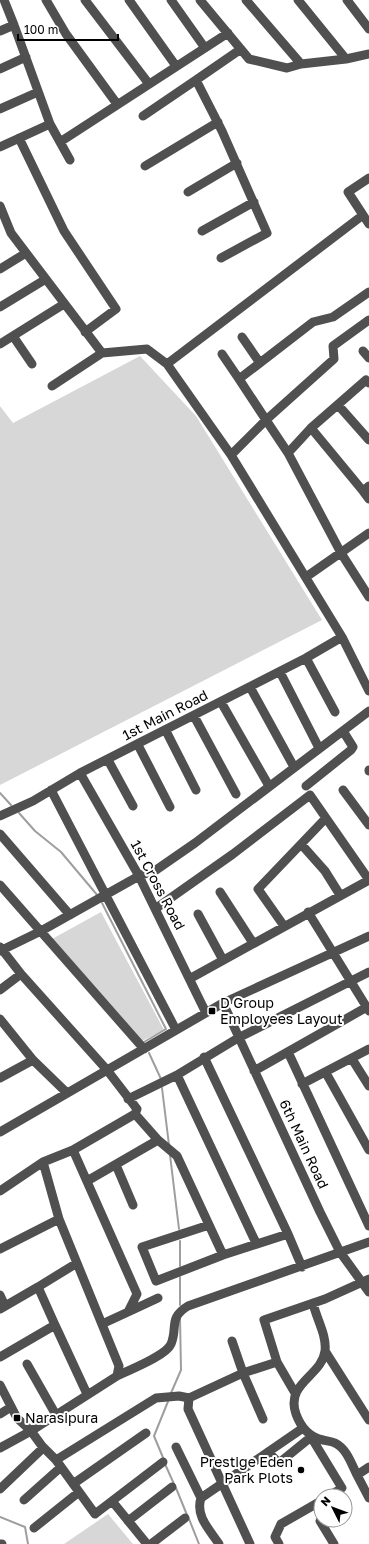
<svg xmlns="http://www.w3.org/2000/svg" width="369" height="1544" font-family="'Golos Text',sans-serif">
<rect width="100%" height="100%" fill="#fff"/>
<path fill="#d7d7d7" d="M 140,356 L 196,416 L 322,620 L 0,785 L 0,406 L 13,423 Z
M 101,912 L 164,1030 L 142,1041 L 52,939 Z
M 108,1514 L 133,1544 L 64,1544 Z"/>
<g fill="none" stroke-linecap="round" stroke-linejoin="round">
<path stroke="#9e9e9e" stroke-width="2" d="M 0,793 L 11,805
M 19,813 L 35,831 L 61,852 L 98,896
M 102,903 L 166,1029 L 144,1042
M 149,1053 L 161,1079
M 162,1088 L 169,1145
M 170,1155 L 179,1229
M 180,1241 L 180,1266
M 180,1277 L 180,1305
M 171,1393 L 181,1370 L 180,1318
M 164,1460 L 154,1436 L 169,1399
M 165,1464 L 174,1484
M 176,1488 L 187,1515
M 0,1517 L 25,1527 L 28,1544
M 189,1519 L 199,1544"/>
<path stroke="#505050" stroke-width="9" d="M 46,0 L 66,34 L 117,104
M 85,0 L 149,84
M 129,0 L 176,66
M 171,0 L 205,48
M 200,0 L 249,59 L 287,68 L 301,64 L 346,59 L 369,54
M 246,0 L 301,64
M 298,0 L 346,59
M 347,0 L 369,29
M 14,25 L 50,124
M 0,31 L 14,25 L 4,0
M 0,69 L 26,57
M 196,80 L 241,49
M 0,109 L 38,92
M 143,116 L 196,80 L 222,131 L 267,233 L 221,258
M 19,138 L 64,231 L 116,309 L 85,332
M 60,142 L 70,160
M 0,147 L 50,124 L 60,142 L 228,33
M 145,166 L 218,122
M 188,192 L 237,163
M 0,206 L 11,233 L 102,353 L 147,349 L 167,364 L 231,455 L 342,637 L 369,691
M 363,215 L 369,224
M 202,231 L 254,202
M 0,269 L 26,253
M 369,292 L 333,317 L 313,322 L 239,379 L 266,420 L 334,359 L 333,346 L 369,320
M 0,307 L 46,279
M 13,336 L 32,364
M 242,337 L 260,363
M 0,344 L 64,304
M 363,351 L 369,358
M 222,354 L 239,379
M 167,364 L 363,215 L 348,192 L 369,178
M 369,383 L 366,380 L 311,428 L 363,491 L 369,486
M 52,386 L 102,353
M 338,405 L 369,440
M 288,453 L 311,428
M 231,455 L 266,420 L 288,453 L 341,553 L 369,597
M 363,491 L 369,499
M 306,577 L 369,533
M 306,658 L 335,712
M 280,672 L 319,748
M 250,687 L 294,767
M 221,702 L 269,786
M 194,716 L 236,794
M 166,731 L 196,790
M 138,745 L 170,807
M 108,760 L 133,806
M 369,770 L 369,771
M 80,773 L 139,876 L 206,1013
M 306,786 L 351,750 L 353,747 L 343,731
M 51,790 L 176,1030
M 343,790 L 369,825
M 0,816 L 33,801 L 80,773 L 306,658 L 342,637
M 0,834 L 70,915
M 301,844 L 325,871 L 340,895
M 0,885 L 144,1049
M 220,892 L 253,943
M 155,909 L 233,854 L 310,795 L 369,880
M 308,912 L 369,1011
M 198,914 L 223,960
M 284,926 L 258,889 L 325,819
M 0,947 L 21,974 L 107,1070 L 137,1109 L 135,1114 L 73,1150 L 43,1162 L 0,1191
M 0,951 L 41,931 L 139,876 L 156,870 L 195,843 L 369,711
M 191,978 L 369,880
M 0,990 L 21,974
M 223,1003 L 320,1212 L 340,1252 L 369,1292
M 0,1019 L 33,1060 L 67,1093
M 288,1052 L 369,1226
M 204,1057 L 288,1234
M 352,1059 L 369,1086
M 254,1071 L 367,1007
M 326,1073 L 369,1150
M 177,1075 L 256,1243
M 0,1078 L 33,1060
M 302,1084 L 369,1049
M 128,1099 L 177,1075 L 238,1038 L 369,972
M 135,1114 L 158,1140 L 177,1156 L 223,1255 L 288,1234 L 302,1267
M 0,1132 L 223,1003 L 369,936
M 73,1150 L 137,1294 L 128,1312 L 102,1324
M 43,1162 L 59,1219 L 119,1366 L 117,1376 L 31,1431 L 42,1446 L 56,1460 L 95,1514 L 163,1462
M 116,1165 L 133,1205
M 87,1181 L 158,1140
M 209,1225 L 142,1247 L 156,1281 L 223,1255
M 0,1249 L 59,1219
M 0,1295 L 5,1306
M 313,1303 C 316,1318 327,1335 325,1351 C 322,1376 285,1383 296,1414 C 301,1428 309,1437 323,1440 C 326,1441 331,1441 335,1443 C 347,1449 351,1463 357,1475 L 369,1467
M 0,1309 L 38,1287
M 128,1312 L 158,1298
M 55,1325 L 38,1287 L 77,1263
M 232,1341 L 243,1373 L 263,1419
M 325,1351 L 369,1420
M 0,1357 L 55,1325 L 87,1394
M 277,1362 L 264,1320 L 325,1299 L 369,1279
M 27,1364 L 56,1415
M 117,1376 C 129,1370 166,1356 171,1344 C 178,1328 168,1318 188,1306 L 369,1242
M 0,1385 L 17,1418 L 31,1431 L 0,1448
M 0,1414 L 11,1407
M 176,1447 L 201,1498 L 303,1428
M 268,1452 L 279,1463 L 311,1437 L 342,1488 L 329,1496
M 56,1460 L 156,1398 L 179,1396 L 189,1398
M 357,1475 L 369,1498
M 73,1484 L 146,1433
M 0,1489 L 43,1448
M 201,1498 C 195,1516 210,1530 219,1544
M 24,1500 L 61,1467
M 112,1501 L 147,1544
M 128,1521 L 172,1487
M 320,1521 L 334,1544
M 34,1528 L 79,1492
M 0,1544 L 2,1544
M 151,1544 L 185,1518
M 250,1544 L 188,1409 L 189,1398 L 243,1373 L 277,1362 L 295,1393
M 279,1544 L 275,1537 L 281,1524 L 321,1501"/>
</g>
<g fill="#000" stroke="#fff" stroke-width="1.5">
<rect x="208" y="1007" width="8" height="8" rx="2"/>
<rect x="13" y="1414" width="8" height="8" rx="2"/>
<circle cx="301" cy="1470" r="4"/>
</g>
<g text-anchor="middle" stroke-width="4" stroke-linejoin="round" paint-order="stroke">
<g font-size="14" fill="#000" stroke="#fff">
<text transform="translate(165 715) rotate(-27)" y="5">1st Main Road</text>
<text transform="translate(158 885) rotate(62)" y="5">1st Cross Road</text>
<text transform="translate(304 1144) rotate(65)" y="5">6th Main Road</text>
</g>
<g font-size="14" fill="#000" stroke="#fff" text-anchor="start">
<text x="220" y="1008">D Group<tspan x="220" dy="16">Employees Layout</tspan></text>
<text x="25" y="1423">Narasipura</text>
<text x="293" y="1467" text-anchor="end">Prestige Eden<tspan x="293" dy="16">Park Plots</tspan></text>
</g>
</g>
<g transform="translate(333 1508) rotate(312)"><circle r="19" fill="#ffffff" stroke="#999999"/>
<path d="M0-3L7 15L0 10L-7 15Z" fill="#000000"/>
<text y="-6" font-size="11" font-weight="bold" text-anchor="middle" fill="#000000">N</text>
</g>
<path d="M18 34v6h100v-6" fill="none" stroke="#000000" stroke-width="2"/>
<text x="24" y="34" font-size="12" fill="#000000" stroke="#ffffff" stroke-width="3" paint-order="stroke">100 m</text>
</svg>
